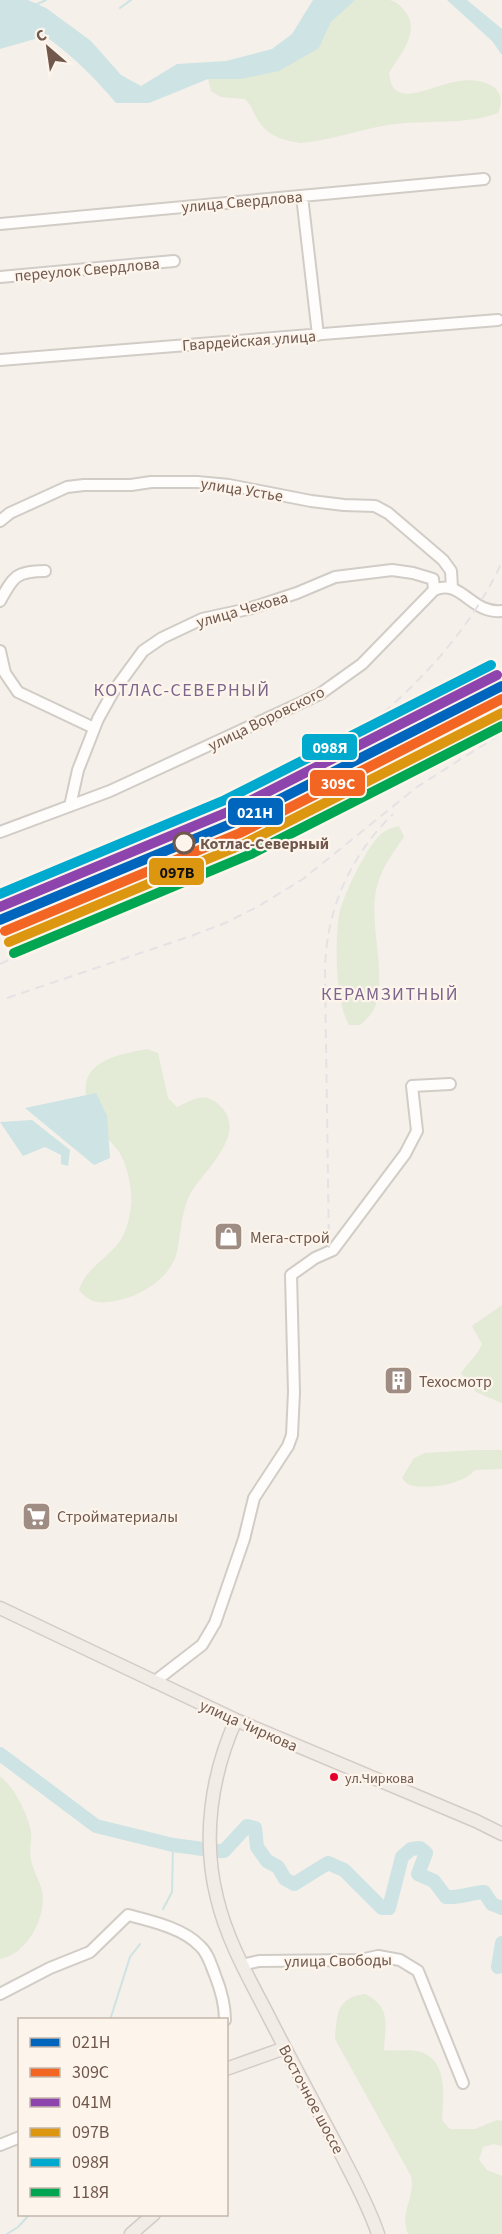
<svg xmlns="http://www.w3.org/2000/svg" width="502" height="2234" font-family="'Source Sans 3',sans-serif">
<rect width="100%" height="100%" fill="#f5f0ea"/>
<path fill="#e3ead6" d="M 356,0 C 367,0 378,0 389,0 C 395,1 400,5 404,10 C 422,31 400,54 389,73 C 390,80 391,89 399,92 C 421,102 461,65 495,88 C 502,95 502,103 498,113 C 463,126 424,119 388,125 C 359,130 331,140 301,143 C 285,141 267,136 258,120 C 253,112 252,106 245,99 L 221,97 L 211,91 L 208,79 L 241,79 L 319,48 L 331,22 L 352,1 Z
M 399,826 L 404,837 C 392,854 380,870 376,890 C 369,926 387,974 375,1007 C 372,1015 366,1019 360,1025 L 349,1025 C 335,1001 335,943 339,915 C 342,897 366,849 379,836 C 384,830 392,828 399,826 Z
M 147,1049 L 158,1053 L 168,1098 L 177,1107 C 192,1100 204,1091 218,1104 C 251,1132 204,1170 190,1194 C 181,1213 181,1232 177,1252 C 170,1279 141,1296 115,1301 C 99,1304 90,1303 79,1290 C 86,1268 107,1259 120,1241 C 126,1233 130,1217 131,1206 C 133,1190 127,1162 117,1149 C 110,1139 98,1133 92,1122 C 89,1116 88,1107 87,1100 C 78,1061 117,1055 147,1049 Z
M 502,1305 L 502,1403 L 476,1392 L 461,1373 C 468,1363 477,1356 482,1344 L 472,1326 Z
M 476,1450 L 502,1450 L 502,1469 L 475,1470 C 463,1484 431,1489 414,1486 C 409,1486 405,1482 402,1478 L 414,1458 L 425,1453 Z
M 0,1777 C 13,1784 29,1817 31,1832 C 32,1841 29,1851 31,1860 C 33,1870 39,1880 42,1890 C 47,1916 28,1954 0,1959 Z
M 365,1994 C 392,2008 385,2024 384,2050 C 396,2052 409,2048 421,2052 C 449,2062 443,2098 442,2120 L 450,2129 L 475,2129 L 497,2120 L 502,2121 L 502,2146 L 494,2144 L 483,2147 L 479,2160 L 487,2170 L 502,2176 L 502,2234 L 408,2234 C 399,2210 416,2199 411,2176 L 335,2039 C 337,2016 336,1997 365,1994 Z"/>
<path fill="#cde3e4" d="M 0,0 L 28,0 L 46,8 L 91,41 L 121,75 L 141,86 L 177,64 L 226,61 L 272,49 L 292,34 L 313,0 L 355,0 L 331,22 L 319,48 L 279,71 L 241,79 L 208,79 L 149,103 L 116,103 C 95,78 72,55 45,36 L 0,49 Z
M 447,0 L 467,0 L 502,29 L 502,55 L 492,41 Z
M 96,1093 L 107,1116 L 110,1158 L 94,1165 L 25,1108 Z
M 32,1120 L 70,1150 L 68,1166 L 61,1164 L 61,1155 L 45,1147 L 23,1156 L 0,1122 Z"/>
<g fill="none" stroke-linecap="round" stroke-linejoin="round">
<path stroke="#cde3e4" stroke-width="2" d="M 35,5 L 46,0
M 120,8 L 131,0
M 163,1909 L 172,1892 L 173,1845
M 110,2020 L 130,1957 L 140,1944
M 7,2234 L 18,2227 L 30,2214"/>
<path stroke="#cde3e4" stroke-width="14" d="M 0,1754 L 96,1826 L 173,1845 L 203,1849
M 217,1851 L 224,1851 L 247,1826 L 255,1828 L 257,1847 L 267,1861 L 278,1867 L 285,1879 L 294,1884 L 328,1863 L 344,1870 L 382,1908 L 389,1908 L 402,1857 L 411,1849 L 420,1848 L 426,1853 L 418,1874 L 434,1881 L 446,1897 C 460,1898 470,1893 484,1892 L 492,1904 L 502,1908
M 502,1943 L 498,1967 L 502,1964"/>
<defs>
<path id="minor" d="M 302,196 L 318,335
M 0,224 L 484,179
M 0,277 L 174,261
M 0,360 L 498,320
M 0,521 L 10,513 L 67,487 L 84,485 L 131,485 L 151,482 L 197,482 L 229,485 L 311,501 L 344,505 L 375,506 L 388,513 L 443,560 L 451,571 L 452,588
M 0,601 C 13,577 16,571 45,571
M 0,651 L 5,673 L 18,692 L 94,728
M 70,806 L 78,770 L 98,719 L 113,692 L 143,651 L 162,638 L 202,619 L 248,609 L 297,593 L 335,577 L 392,570 L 413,573 L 433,579 L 434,590
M 0,832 L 110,791 L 320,694 L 362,664 L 434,590 C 462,578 470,614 502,611
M 154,1682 L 202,1645 L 215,1623 L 244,1539 L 254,1498 L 288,1446 L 292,1435 L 294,1392 L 291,1275 L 315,1258 L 333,1250 L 405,1154 L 417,1131 L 412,1086 L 450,1084
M 242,1965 L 259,1961 L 360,1960 L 378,1956 L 400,1960 L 418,1971 L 463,2083
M 0,1994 L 50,1968 L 90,1952 L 128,1915 C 151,1921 183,1928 200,1946 C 208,1953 211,1965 215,1975 C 221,1990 225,2003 225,2020
M 0,2145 L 20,2137"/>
<path id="major" d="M 0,1608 L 236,1720 L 476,1821 L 502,1834
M 236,1720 C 211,1775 202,1839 217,1898 C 227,1941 250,1980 270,2019 C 292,2062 315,2105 338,2148 C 352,2176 368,2204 378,2234
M 226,2069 L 285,2048
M 131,2234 L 154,2214"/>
</defs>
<use href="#minor" stroke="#d2ccc6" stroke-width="14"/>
<use href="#major" stroke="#d4cbc7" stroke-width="15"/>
<use href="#minor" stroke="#fefdfc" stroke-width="10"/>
<use href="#major" stroke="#f1ece6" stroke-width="12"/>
<path stroke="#e4e2e4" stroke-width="2" stroke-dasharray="9 6" stroke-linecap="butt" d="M 312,767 C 389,715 462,648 502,562
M 0,910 L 233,811 L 319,771 L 502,679
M 0,964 L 66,932
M 7,998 L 191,936 L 225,923 L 257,907 L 303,879 L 417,787 L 502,733
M 329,1248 L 325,974 C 325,912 349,857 393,814"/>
<defs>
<path id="rail-1" d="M 0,920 L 235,822 L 502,686"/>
<path id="rail-2" d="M 5,931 L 240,833 L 502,699"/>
<path id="rail-3" d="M 0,907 L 230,811 L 497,675"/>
<path id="rail-4" d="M 9,942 L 246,843 L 502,713"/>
<path id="rail-5" d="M 0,894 L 225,800 L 491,665"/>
<path id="rail-6" d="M 14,953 L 251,854 L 502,726"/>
</defs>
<use href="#rail-1" stroke="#fdf5eb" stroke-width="15"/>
<use href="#rail-2" stroke="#fdf5eb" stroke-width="15"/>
<use href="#rail-3" stroke="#fdf5eb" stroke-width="15"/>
<use href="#rail-4" stroke="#fdf5eb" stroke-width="15"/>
<use href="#rail-5" stroke="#fdf5eb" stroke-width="15"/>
<use href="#rail-6" stroke="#fdf5eb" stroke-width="15"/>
<use href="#rail-1" stroke="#0065bd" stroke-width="10"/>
<use href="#rail-2" stroke="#f26522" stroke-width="10"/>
<use href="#rail-3" stroke="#8e44ad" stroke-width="10"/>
<use href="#rail-4" stroke="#dc960f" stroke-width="10"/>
<use href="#rail-5" stroke="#00a9ce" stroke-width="10"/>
<use href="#rail-6" stroke="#00a651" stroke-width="10"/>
</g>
<defs>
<symbol id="shop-square" viewBox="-11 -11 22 22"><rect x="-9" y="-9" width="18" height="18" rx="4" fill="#9f8d84" stroke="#fdf5eb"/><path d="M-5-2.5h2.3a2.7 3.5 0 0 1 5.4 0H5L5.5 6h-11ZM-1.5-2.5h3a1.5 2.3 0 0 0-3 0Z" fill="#fff"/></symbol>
<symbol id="building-square" viewBox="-11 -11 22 22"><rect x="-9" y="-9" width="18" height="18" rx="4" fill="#9f8d84" stroke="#fdf5eb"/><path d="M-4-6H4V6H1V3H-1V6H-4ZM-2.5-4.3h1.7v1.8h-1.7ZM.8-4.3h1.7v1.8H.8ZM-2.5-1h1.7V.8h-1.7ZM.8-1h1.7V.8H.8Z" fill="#fff"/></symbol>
<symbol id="supermarket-square" viewBox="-11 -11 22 22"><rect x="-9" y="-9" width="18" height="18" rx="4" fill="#9f8d84" stroke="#fdf5eb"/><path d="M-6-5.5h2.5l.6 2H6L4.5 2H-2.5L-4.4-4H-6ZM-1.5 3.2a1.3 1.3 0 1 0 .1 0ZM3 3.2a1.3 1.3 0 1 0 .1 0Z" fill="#fff"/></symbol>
</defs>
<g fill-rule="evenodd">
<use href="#shop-square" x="212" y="1220" width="33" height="33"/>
<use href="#building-square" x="382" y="1364" width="33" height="33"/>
<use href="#supermarket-square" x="20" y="1500" width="33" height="33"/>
</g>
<circle fill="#fdf5eb" stroke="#71584d" stroke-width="3" cx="184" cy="843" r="10"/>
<circle fill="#e4002b" stroke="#fdf5eb" stroke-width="2" cx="334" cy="1777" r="5"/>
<g text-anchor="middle" stroke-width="4.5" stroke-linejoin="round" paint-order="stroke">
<g font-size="14" fill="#71584d" stroke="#fdf5eb" text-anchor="start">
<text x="345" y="1783">ул.Чиркова</text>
</g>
<g font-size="16" fill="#71584d" stroke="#fdf5eb">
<text transform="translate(242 201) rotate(-5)" y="6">улица Свердлова</text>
<text transform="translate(87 269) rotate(-5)" y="6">переулок Свердлова</text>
<text transform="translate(249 340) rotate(-4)" y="6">Гвардейская улица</text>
<text transform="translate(242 489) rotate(9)" y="6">улица Устье</text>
<text transform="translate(242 609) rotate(-16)" y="6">улица Чехова</text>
<text transform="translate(266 718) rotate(-26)" y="6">улица Воровского</text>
<text transform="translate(249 1725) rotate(24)" y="6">улица Чиркова</text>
<text transform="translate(338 1960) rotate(-1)" y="6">улица Свободы</text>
<text transform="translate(312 2099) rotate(62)" y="6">Восточное шоссе</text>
</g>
<g font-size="16" font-weight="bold" fill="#71584d" stroke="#fdf5eb" text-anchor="start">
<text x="200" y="849">Котлас-Северный</text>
</g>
<g font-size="16" fill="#71584d" stroke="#fdf5eb" text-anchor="start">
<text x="250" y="1243">Мега-строй</text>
<text x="419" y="1387">Техосмотр</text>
<text x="57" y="1522">Стройматериалы</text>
</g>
<g font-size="18" letter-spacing="1.5" fill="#7d658d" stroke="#fdf5eb">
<text x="182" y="696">КОТЛАС-СЕВЕРНЫЙ</text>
<text x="390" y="1000">КЕРАМЗИТНЫЙ</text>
</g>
</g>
<g stroke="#fdf5eb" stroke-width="2">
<rect x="301" y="733" width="57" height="28" rx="6" fill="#00a9ce"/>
<rect x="309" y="769" width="57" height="28" rx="6" fill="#f26522"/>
<rect x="227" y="797" width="57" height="29" rx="6" fill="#0065bd"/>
<rect x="148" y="857" width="57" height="29" rx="6" fill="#dc960f"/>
</g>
<g font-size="16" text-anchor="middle" font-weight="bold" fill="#fff">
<text x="330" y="753">098Я</text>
<text x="338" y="789">309С</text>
<text x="255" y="818">021Н</text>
</g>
<g font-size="16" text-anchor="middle" font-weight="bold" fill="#111">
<text x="177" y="878">097В</text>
</g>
<rect x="18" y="2018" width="210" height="198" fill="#fdf5eb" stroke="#c5b6ac" stroke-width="1.5"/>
<rect x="30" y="2038" width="30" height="9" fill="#0065bd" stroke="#c5b6ac" stroke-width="1.5"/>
<text x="72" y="2048" font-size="18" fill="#71584d">021Н</text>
<rect x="30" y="2068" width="30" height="9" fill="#f26522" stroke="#c5b6ac" stroke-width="1.5"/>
<text x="72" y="2078" font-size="18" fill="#71584d">309С</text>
<rect x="30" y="2098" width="30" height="9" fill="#8e44ad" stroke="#c5b6ac" stroke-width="1.5"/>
<text x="72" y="2108" font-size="18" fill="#71584d">041М</text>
<rect x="30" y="2128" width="30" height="9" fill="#dc960f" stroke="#c5b6ac" stroke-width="1.5"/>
<text x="72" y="2138" font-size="18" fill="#71584d">097В</text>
<rect x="30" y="2158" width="30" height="9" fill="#00a9ce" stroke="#c5b6ac" stroke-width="1.5"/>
<text x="72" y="2168" font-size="18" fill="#71584d">098Я</text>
<rect x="30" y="2188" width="30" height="9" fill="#00a651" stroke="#c5b6ac" stroke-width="1.5"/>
<text x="72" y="2198" font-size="18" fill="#71584d">118Я</text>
<g transform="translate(48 48) rotate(331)" stroke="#fdf5eb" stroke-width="4.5" paint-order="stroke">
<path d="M0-4.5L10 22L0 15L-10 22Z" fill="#71584d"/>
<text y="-9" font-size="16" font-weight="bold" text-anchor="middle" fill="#71584d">С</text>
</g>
</svg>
